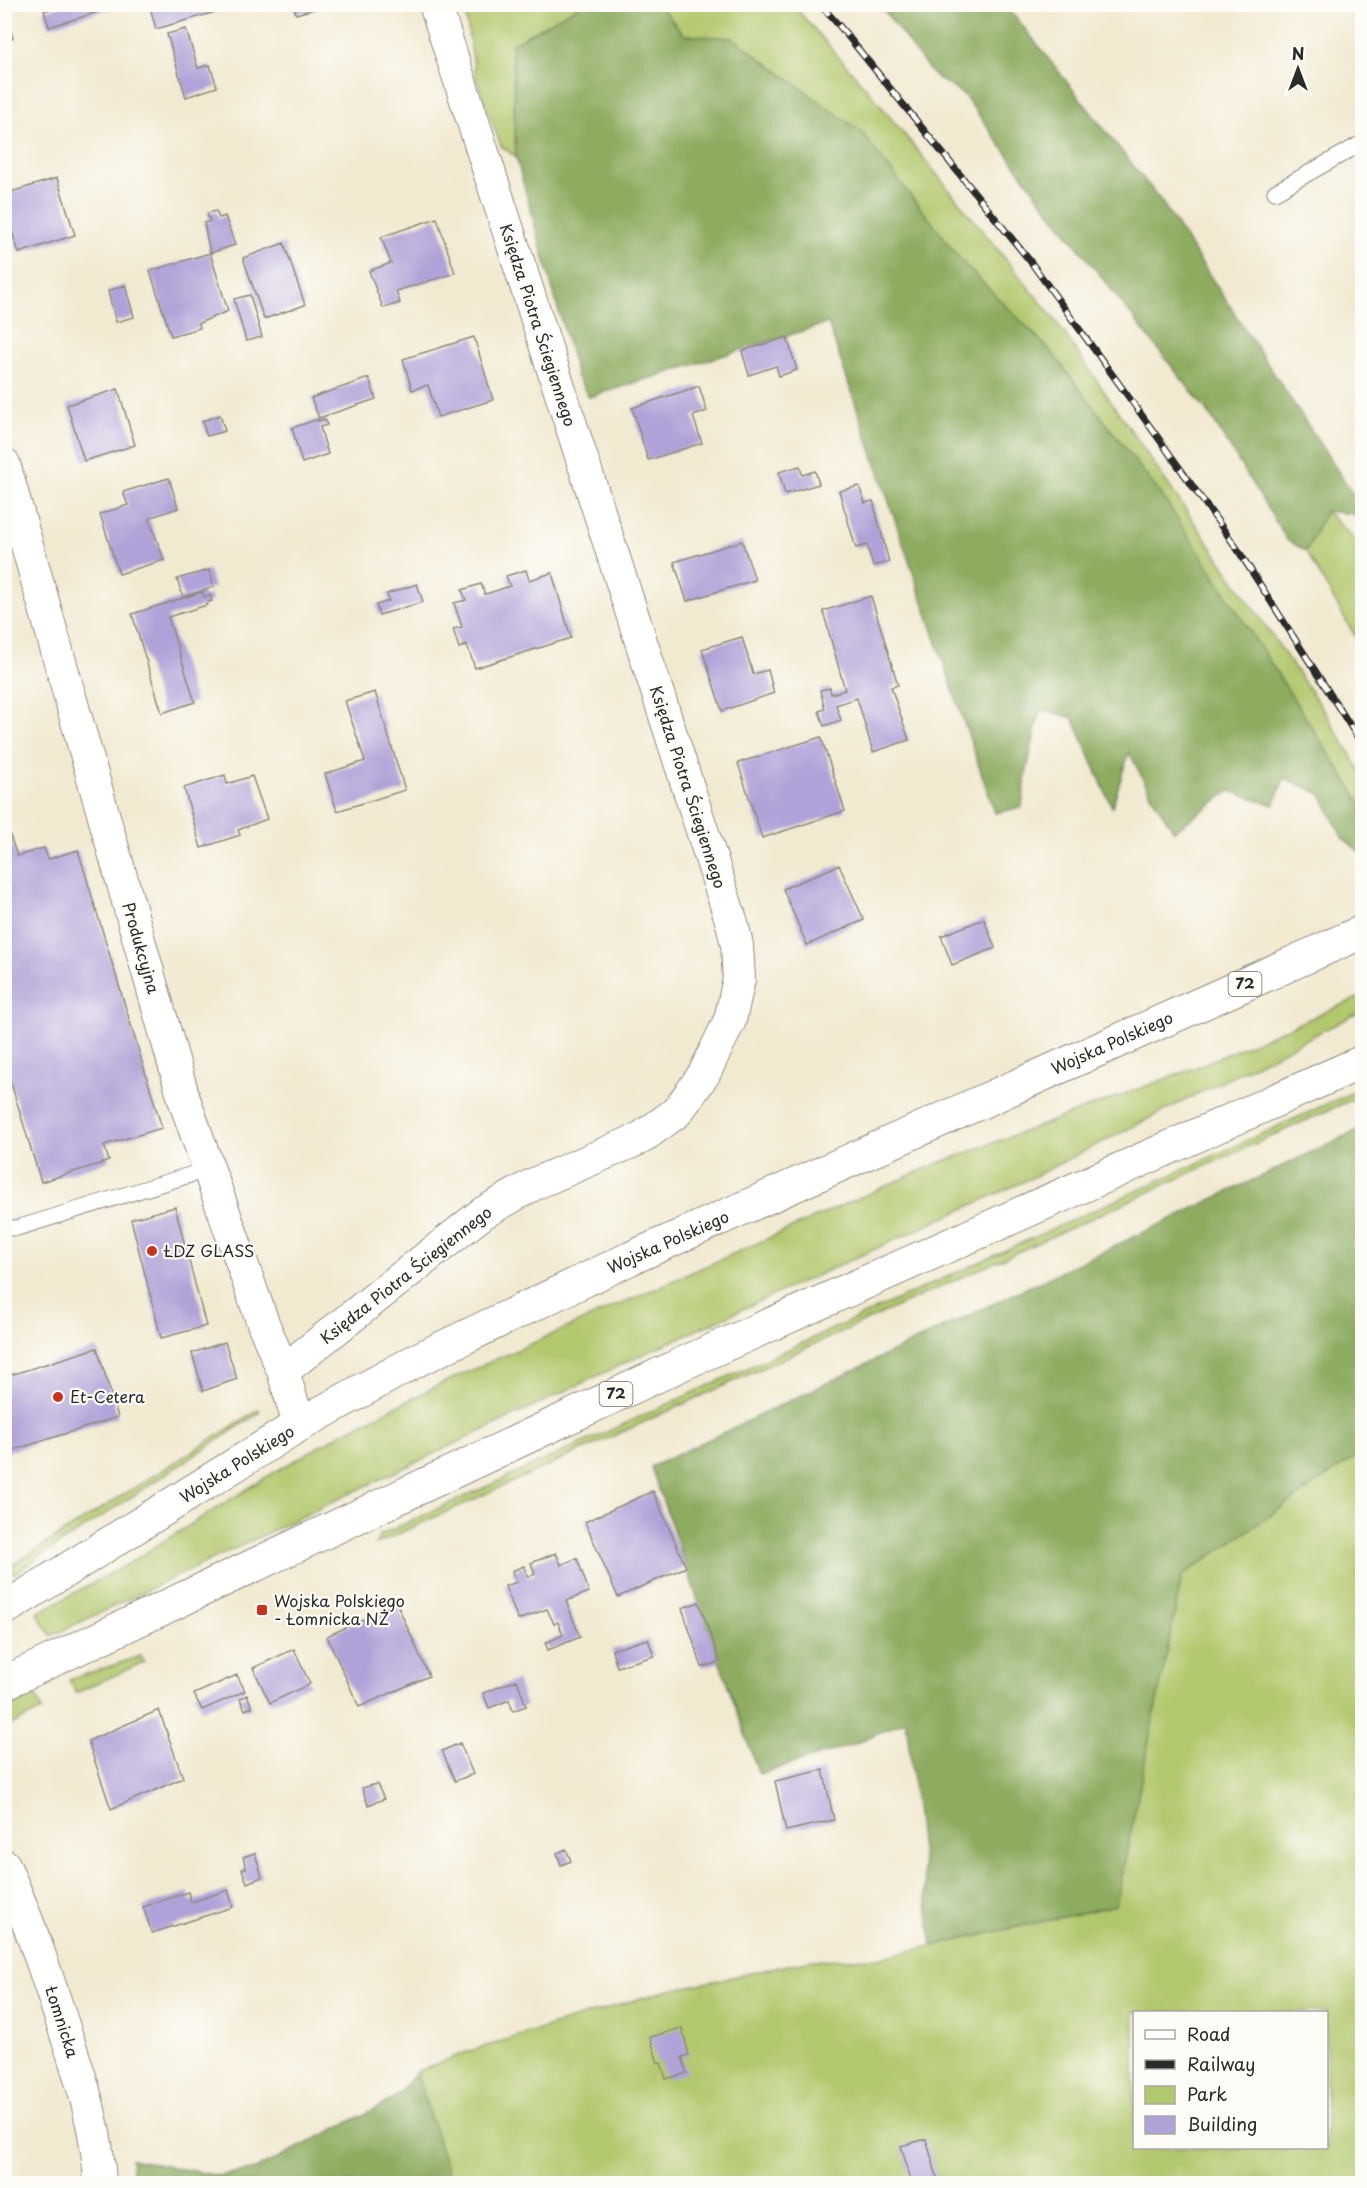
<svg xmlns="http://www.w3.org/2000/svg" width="1367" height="2188" font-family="'Playpen Sans',sans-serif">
<rect width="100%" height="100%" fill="#fdfcf7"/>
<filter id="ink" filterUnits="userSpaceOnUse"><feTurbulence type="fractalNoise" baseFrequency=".0167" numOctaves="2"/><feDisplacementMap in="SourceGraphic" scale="12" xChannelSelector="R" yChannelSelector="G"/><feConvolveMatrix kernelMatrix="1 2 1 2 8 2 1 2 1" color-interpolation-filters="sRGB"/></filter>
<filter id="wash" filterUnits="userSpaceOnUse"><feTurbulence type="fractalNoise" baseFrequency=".008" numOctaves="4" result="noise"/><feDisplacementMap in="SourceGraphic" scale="24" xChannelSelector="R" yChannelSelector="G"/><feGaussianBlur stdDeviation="1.35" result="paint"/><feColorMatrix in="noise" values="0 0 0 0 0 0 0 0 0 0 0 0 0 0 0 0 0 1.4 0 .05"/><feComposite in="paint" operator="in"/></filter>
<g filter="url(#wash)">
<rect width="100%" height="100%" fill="#f2e9d1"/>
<path fill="#b2c86d" stroke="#6e7a4c" stroke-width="1.5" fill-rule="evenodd" d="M 464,5 L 581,5 L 512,44 L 516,157 L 501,146 L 476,78 Z
M 659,5 L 793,5 L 873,96 L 1055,320 L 1324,711 L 1362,774 L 1362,805 L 1167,503 L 1050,350 L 733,39 L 684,35 Z
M 1326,511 L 1362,547 L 1362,641 L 1356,638 L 1306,551 Z
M 1360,997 L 1362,1002 L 1362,1011 L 1029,1179 L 637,1357 L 51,1636 L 37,1613 L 126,1565 L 273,1473 L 339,1435 L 447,1381 L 931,1166 L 1192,1069 Z
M 1362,1088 L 1362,1095 L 376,1544 L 380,1535 Z
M 259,1409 L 259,1413 L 14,1574 L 9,1567 Z
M 1362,1452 L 1362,2183 L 451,2183 L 416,2072 L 467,2052 L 661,1992 L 812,1960 L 877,1958 L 1116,1905 L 1182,1576 ZM 1134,2012 L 1326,2012 L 1326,2148 L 1134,2148 Z
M 141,1656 L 144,1662 L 76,1693 L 69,1680 Z
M 36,1695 L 42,1710 L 5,1728 L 5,1711 L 11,1706 Z"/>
<path fill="#8dac60" stroke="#5c6c46" stroke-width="1.5" d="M 581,5 L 659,5 L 684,35 L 733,38 L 861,132 L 965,265 L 1050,350 L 1167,503 L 1362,805 L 1362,854 L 1342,837 L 1321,794 L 1284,778 L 1274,805 L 1230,791 L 1174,831 L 1153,798 L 1129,752 L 1112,807 L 1073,718 L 1040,709 L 1026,774 L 1022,807 L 995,813 L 828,323 L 589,397 L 577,377 L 516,157 L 512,44 Z
M 880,5 L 1006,5 L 1161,201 L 1362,508 L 1362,515 L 1326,511 L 1306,551 L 1287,540 L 1210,415 L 1044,204 L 964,95 L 932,74 Z
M 1362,1128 L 1362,1452 L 1182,1576 L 1116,1905 L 932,1946 L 906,1720 L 852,1745 L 759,1774 L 651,1467 Z
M 416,2072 L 451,2183 L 133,2183 L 131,2159 L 218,2176 L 256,2169 L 381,2106 L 400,2093 Z"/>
<g id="blocks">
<path fill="#b0a2d8" d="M 65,4 L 121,4 L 121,5 L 49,27 L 44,11 Z
M 149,4 L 240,4 L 240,5 L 156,29 Z
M 293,4 L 329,4 L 329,5 L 296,14 Z
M 4,11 L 13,38 L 4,41 Z
M 186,29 L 198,68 L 210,65 L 217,87 L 186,97 L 167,34 Z
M 57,178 L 75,235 L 19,253 L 4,207 L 4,194 Z
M 216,211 L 219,218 L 225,216 L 235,245 L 210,253 L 204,223 L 210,221 L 207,213 Z
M 437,218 L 455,273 L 396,291 L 400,303 L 383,308 L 369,271 L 391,263 L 381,237 Z
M 284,243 L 305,305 L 264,319 L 243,258 Z
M 210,253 L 228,311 L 199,323 L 200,328 L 171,336 L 150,271 Z
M 125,285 L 134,317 L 116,322 L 108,291 Z
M 250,295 L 262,337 L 246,341 L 234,299 Z
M 474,337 L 493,400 L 438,417 L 428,385 L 412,390 L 403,359 Z
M 787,337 L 797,370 L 779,376 L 776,366 L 749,375 L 742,351 Z
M 369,378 L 376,399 L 319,418 L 311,398 Z
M 699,386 L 707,411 L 693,416 L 702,443 L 648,460 L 632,408 Z
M 118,389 L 135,445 L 84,461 L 67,405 Z
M 220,415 L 225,431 L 207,436 L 202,421 Z
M 318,419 L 318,421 L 325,419 L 327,425 L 320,427 L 328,454 L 302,463 L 292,428 Z
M 800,466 L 802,475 L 815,471 L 819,484 L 785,494 L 779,472 Z
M 169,478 L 178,508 L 149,518 L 164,560 L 119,574 L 100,514 L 128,505 L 123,492 Z
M 859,486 L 865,503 L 873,501 L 889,562 L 873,566 L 867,545 L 856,548 L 839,491 Z
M 742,541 L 755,580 L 687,601 L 674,562 Z
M 209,570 L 214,587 L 183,597 L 177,579 Z
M 526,570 L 529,580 L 552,573 L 571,638 L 475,668 L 467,645 L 459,648 L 453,629 L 462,627 L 454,603 L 466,600 L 462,590 L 481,584 L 485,594 L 489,593 L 510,586 L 506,576 Z
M 417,584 L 423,602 L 379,615 L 376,605 L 389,601 L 387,594 Z
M 202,592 L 204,597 L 210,595 L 212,601 L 206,603 L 207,605 L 168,617 L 195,702 L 162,713 L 132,614 Z
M 871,596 L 898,685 L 891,687 L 909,740 L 873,752 L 857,698 L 836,705 L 841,720 L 824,726 L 819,711 L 825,709 L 820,690 L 830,688 L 831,694 L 845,690 L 823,611 Z
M 742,637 L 753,674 L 768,670 L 774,693 L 722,711 L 702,649 Z
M 375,692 L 405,790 L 337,811 L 325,774 L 365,761 L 345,701 Z
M 821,737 L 845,811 L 762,838 L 738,763 Z
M 225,775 L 227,784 L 252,776 L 267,819 L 238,830 L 240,835 L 201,848 L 184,788 Z
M 4,818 L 17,856 L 44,848 L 48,859 L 78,850 L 162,1128 L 104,1145 L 109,1161 L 41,1182 L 4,1060 Z
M 839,865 L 864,920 L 807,945 L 783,889 Z
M 984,919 L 995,948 L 952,965 L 941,936 Z
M 175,1207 L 206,1326 L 161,1338 L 131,1219 Z
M 225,1342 L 237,1379 L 203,1391 L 192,1353 Z
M 97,1348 L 118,1417 L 4,1453 L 4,1377 Z
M 653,1491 L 686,1567 L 618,1597 L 585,1522 Z
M 556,1553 L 561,1565 L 577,1558 L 589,1592 L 566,1601 L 580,1637 L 548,1650 L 545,1643 L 563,1635 L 558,1622 L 554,1624 L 547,1609 L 518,1620 L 505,1586 L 517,1582 L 512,1571 L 524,1566 L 528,1577 L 535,1574 L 531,1563 Z
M 699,1602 L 720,1662 L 702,1667 L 682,1608 Z
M 397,1604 L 429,1676 L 359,1707 L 327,1636 Z
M 648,1639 L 654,1656 L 617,1667 L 612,1650 Z
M 294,1649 L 310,1684 L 270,1703 L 253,1668 Z
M 237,1675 L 245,1691 L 202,1710 L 194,1694 Z
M 517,1680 L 526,1706 L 513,1711 L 509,1700 L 489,1708 L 483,1693 Z
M 247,1695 L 252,1707 L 245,1710 L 240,1699 Z
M 159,1710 L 183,1778 L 111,1809 L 88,1741 Z
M 460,1743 L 473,1774 L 455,1781 L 442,1751 Z
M 823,1770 L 834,1820 L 786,1831 L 775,1781 Z
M 377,1784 L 384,1799 L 368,1805 L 362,1788 Z
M 566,1849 L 571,1861 L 561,1865 L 557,1853 Z
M 255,1853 L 262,1877 L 247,1883 L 242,1869 L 246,1868 L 243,1857 Z
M 228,1890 L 233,1907 L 152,1933 L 143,1907 L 188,1892 L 191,1902 Z
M 682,2028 L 689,2055 L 682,2057 L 687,2073 L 666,2079 L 661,2063 L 658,2063 L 650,2037 Z
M 926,2139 L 939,2184 L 912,2184 L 901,2146 Z"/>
</g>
</g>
<g filter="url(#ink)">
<use href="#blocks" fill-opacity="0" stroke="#8e8a7e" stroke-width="1.5"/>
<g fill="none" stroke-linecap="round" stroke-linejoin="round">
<defs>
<path id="service" d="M 1275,192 L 1362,143
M 4,1228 L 17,1228 L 209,1169"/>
<path id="minor" d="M 4,464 L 184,1099 L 263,1323 L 283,1371 L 299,1425
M 283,1371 L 483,1213 L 534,1184 L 641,1138 L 677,1112 L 704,1074 L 730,1020 L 739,979 L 737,945 L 732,923 L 435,4
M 4,1865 C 28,1918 46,1973 64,2028 C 81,2078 98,2130 100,2184"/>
<path id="primary" d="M 4,1609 L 299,1425 L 419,1359 L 629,1259 L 1362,932
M 4,1683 L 684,1363 L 1362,1062"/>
</defs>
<use href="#service" stroke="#8e8a7e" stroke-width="17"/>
<use href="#minor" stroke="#8e8a7e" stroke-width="34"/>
<use href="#primary" stroke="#8e8a7e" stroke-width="35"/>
<use href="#service" stroke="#fff" stroke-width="15"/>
<use href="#minor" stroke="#fff" stroke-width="32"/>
<use href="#primary" stroke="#fff" stroke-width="33"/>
<defs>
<path id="rail" d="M 820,4 L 842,29 L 1030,261 L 1159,439 L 1236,547 L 1362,744"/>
</defs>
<use href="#rail" stroke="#2b2b2b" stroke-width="7"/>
<use href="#rail" stroke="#fdfcf7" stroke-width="4.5" stroke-dasharray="14" stroke-linecap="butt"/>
</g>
</g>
<g fill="#c8321e" stroke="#fdfcf7" stroke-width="2">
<circle cx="152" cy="1251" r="6"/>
<circle cx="58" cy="1397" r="6"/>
<rect x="256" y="1604" width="12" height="12" rx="3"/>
</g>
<g text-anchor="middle" stroke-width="4.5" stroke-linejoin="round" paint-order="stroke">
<g fill="#fdfcf7" stroke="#6a6a68" stroke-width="1.5">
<rect x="1228.5" y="972" width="33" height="24" rx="4.5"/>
<rect x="599.5" y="1382" width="33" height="24" rx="4.5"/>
</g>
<g font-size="15" font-weight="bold" fill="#2b2b2b">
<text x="1245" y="989">72</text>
<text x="616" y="1399">72</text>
</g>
<g font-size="16" fill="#2b2b2b" stroke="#fdfcf7">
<text transform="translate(538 325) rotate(72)" y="6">Księdza Piotra Ściegiennego</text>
<text transform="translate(688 787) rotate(72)" y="6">Księdza Piotra Ściegiennego</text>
<text transform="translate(141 948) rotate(74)" y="6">Produkcyjna</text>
<text transform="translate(1112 1043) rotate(-24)" y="6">Wojska Polskiego</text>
<text transform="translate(668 1242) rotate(-24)" y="6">Wojska Polskiego</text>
<text transform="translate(406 1275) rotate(-38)" y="6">Księdza Piotra Ściegiennego</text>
<text transform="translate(237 1464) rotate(-32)" y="6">Wojska Polskiego</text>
<text transform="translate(62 2022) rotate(72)" y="6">Łomnicka</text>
</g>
<g font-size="16" fill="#2b2b2b" stroke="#fdfcf7" text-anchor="start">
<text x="164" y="1257">ŁDZ GLASS</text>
<text x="70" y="1403">Et-Cetera</text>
<text x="274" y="1607">Wojska Polskiego<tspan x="274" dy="18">- Łomnicka NŻ</tspan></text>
</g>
</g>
<rect width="1367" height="2188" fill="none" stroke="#fdfcf7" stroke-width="24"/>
<rect x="1133" y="2011" width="195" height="138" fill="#fdfcf7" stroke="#a9a8a5" stroke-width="1.5"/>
<rect x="1145" y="2030" width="30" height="9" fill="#ffffff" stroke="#a9a8a5" stroke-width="1.5"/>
<text x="1187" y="2041" font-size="18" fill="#2b2b2b">Road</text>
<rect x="1145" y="2060" width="30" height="9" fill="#2b2b2b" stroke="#a9a8a5" stroke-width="1.5"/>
<text x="1187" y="2071" font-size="18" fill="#2b2b2b">Railway</text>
<rect x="1145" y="2086" width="30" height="18" fill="#b2c86d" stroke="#a9a8a5" stroke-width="1.5"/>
<text x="1187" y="2101" font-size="18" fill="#2b2b2b">Park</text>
<rect x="1145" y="2116" width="30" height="18" fill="#b0a2d8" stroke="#a9a8a5" stroke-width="1.5"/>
<text x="1187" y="2131" font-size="18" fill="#2b2b2b">Building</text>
<g transform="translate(1298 69)" stroke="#fdfcf7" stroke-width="4.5" paint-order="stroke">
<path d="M0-4.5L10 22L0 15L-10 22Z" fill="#2b2b2b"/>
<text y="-9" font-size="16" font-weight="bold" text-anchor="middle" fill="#2b2b2b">N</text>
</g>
</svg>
